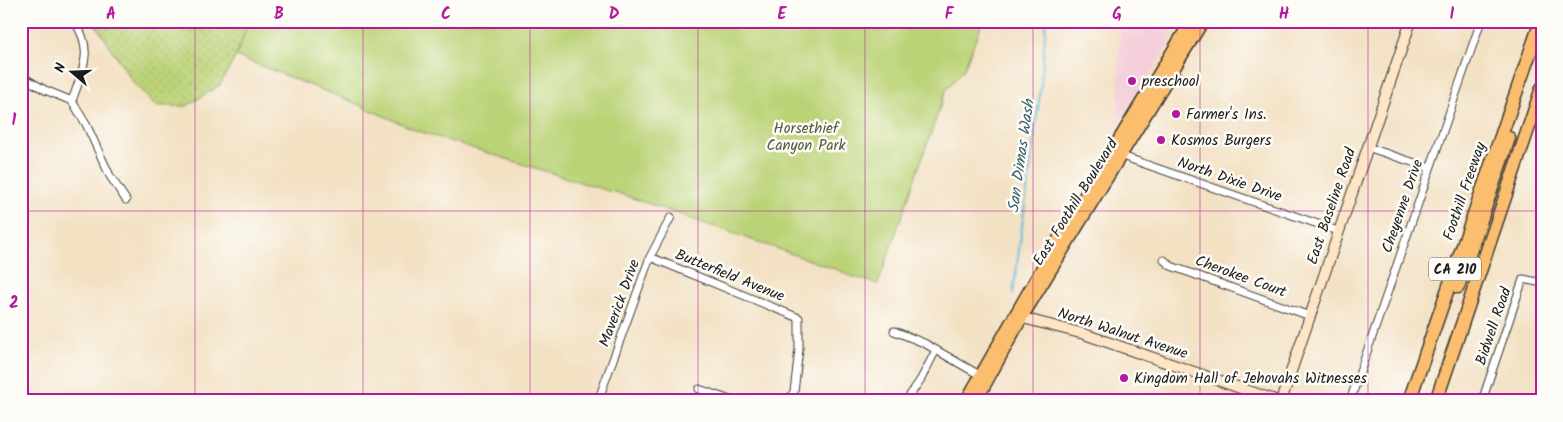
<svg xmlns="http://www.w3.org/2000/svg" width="1563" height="422" font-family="Kalam,sans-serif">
<defs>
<pattern id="grass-dots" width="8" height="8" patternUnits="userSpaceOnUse" patternTransform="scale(1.25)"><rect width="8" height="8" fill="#bbd377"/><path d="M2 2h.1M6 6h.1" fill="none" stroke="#a0b566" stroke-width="1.8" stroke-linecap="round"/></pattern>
</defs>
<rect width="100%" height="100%" fill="#fdfcf7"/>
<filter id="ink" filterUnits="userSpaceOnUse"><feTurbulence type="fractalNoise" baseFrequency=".02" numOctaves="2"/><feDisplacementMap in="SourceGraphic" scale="10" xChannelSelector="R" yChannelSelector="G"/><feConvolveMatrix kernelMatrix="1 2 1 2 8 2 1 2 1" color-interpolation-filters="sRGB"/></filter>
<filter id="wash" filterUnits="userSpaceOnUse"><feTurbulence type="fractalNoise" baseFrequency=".0096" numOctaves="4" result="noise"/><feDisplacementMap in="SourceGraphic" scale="20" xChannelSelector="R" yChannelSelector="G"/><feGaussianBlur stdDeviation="1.12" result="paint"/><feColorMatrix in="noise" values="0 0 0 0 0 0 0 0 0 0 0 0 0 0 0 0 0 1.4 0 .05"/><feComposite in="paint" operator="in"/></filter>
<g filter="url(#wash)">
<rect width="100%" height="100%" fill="#f3e1c4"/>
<path fill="#f5cfdb" d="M 1120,21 L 1148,21 L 1173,37 L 1118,125 Z"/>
<path fill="url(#grass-dots)" stroke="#6c784a" d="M 93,21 L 249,21 L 236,56 L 220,85 L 187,106 L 156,106 L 135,85 Z"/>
<path fill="#bbd377" stroke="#6c784a" d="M 249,21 L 983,21 L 963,71 L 955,79 L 946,90 L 878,284 L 850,276 L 838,270 L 615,192 L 608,191 L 418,131 L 350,101 L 236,56 Z"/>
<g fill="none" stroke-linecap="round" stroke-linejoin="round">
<path stroke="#5db5da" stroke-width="2" d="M 1013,294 L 1041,86 L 1046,21
M 991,401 L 991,400"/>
</g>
</g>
<g filter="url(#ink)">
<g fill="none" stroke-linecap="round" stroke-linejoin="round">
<defs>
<path id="minor" d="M 21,76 L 45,90 L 72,101 L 86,124 L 110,176 L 126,200
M 72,101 C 82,71 95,50 74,21
M 1367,147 L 1430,168
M 1119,155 L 1338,231
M 650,257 L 799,318 L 799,349 L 794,392 L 787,401
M 1164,260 L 1171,266 L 1310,316
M 894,331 L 924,343 L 983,377
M 699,389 L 733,401
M 598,401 L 650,257 L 671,217
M 906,401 L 921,379 L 936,350
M 1350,401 L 1481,21
M 1482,401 L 1523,279 L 1542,283
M 1541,401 L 1542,400"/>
<path id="secondary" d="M 1015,316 L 1084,334 L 1278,401
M 1281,401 L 1411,21"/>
<path id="primary" d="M 966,401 L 1061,235 L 1191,21
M 976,401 L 1022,317 L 1203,21"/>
<path id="motorway" d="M 1458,287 L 1509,138
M 1409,401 L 1541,21
M 1436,401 L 1542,88"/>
</defs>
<use href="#minor" stroke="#3c3a35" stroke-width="9"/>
<use href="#secondary" stroke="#3c3a35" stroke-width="12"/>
<use href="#primary" stroke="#3c3a35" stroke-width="14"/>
<use href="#motorway" stroke="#3c3a35" stroke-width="15"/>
<use href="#minor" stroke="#fff" stroke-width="7"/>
<use href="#secondary" stroke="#fde5c5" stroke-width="10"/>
<use href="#primary" stroke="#fbbe6e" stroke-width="11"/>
<use href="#motorway" stroke="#fbbe6e" stroke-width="12"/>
</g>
</g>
<path fill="none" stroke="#b5179e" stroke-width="1" stroke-opacity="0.55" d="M 195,21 L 195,401M 363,21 L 363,401M 530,21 L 530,401M 698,21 L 698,401M 865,21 L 865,401M 1033,21 L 1033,401M 1200,21 L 1200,401M 1368,21 L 1368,401M 21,211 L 1542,211"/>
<g fill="#b5179e" stroke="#fdfcf7" stroke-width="2">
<circle cx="1132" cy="81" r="5"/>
<circle cx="1176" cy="114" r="5"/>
<circle cx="1161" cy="140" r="5"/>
<circle cx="1124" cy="378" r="5"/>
</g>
<g text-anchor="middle" stroke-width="5" stroke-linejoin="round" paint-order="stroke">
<rect fill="#fdfcf7" stroke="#605f5e" stroke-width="1" x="1429" y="257.5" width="52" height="23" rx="4"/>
<g font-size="14" font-weight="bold" fill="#1c1c1c">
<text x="1455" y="274">CA 210</text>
</g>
<g font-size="15" fill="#1c1c1c" stroke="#fdfcf7" text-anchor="start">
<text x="1142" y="86">preschool</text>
<text x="1186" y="119">Farmer's Ins.</text>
<text x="1171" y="145">Kosmos Burgers</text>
<text x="1134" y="383">Kingdom Hall of Jehovahs Witnesses</text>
</g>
<g font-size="15" fill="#545c3c" stroke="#fdfcf7">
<text x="806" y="133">Horsethief<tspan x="806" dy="17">Canyon Park</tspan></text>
</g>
<g font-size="15" fill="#1c1c1c" stroke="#fdfcf7">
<text transform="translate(1230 179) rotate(19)" y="5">North Dixie Drive</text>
<text transform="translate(1464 191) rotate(-71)" y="5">Foothill Freeway</text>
<text transform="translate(1075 202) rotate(-58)" y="5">East Foothill Boulevard</text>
<text transform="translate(1331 206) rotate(-71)" y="5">East Baseline Road</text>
<text transform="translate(1402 206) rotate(-71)" y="5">Cheyenne Drive</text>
<text transform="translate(730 275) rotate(22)" y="5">Butterfield Avenue</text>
<text transform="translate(1241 276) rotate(20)" y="5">Cherokee Court</text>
<text transform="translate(619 303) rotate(-70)" y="5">Maverick Drive</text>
<text transform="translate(1493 326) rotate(-71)" y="5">Bidwell Road</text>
<text transform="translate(1123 333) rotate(18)" y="5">North Walnut Avenue</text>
</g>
<g font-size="16" font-style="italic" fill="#396171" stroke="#fdfcf7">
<text transform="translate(1020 156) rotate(-82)" y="6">San Dimas Wash</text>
</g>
</g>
<rect width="1563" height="422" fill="none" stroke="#fdfcf7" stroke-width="55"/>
<g transform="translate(72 72) rotate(289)" stroke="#fdfcf7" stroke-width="4" paint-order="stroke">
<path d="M0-4L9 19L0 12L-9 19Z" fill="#1c1c1c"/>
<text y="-8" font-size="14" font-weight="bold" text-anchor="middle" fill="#1c1c1c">N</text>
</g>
<rect x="28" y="28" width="1508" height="366" fill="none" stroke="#b5179e" stroke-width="2"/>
<g font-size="16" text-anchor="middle" font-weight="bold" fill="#b5179e">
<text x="111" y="19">A</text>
<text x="279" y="19">B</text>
<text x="446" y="19">C</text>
<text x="614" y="19">D</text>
<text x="782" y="19">E</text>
<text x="949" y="19">F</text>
<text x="1117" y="19">G</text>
<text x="1284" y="19">H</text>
<text x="1452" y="19">I</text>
<text x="14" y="125">1</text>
<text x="14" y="308">2</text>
</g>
</svg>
